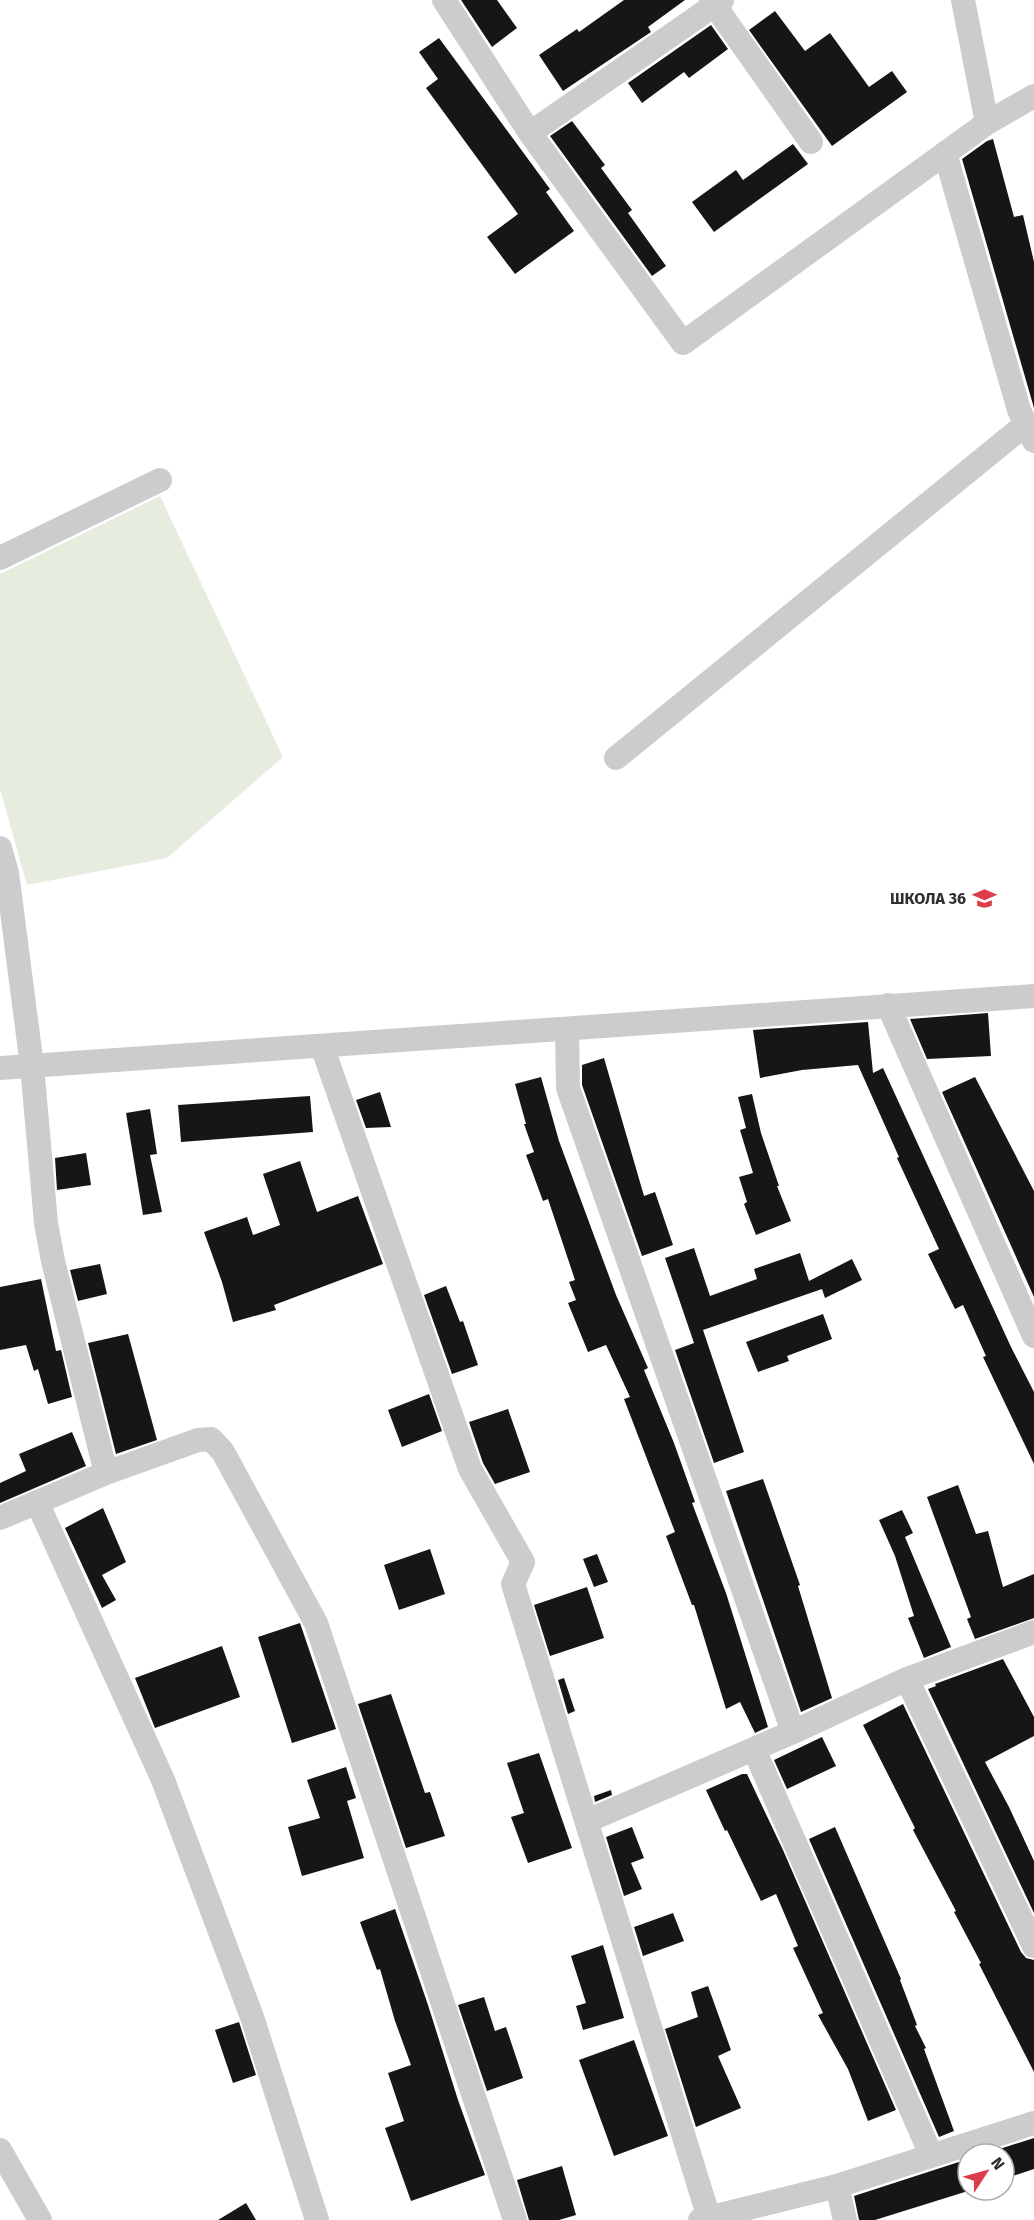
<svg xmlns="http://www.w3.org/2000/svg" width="1034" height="2220" font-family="'Fira Sans',sans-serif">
<rect width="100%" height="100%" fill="#fff"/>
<path fill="#e6ecde" d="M 160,496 L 283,757 L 167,858 L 27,885 L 0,789 L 0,574 Z"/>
<path fill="#161616" d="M 461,0 L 497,0 L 517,28 L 492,47 Z
M 624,0 L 685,0 L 648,27 L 651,32 L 563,91 L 539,55 L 577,29 L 579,32 Z
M 775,11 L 805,51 L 830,33 L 869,87 L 892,71 L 907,92 L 832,146 L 749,30 Z
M 711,25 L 728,49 L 689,78 L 684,72 L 642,103 L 628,83 Z
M 439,38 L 550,189 L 546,192 L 574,231 L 515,274 L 487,237 L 518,214 L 426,88 L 438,79 L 419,52 Z
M 572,121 L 605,165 L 601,168 L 632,210 L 628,213 L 666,266 L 652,276 L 550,136 Z
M 993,139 L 1014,217 L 1023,215 L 1034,262 L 1034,408 L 962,159 L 987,141 Z
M 793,144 L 808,164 L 714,232 L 692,202 L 736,170 L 743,180 Z
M 988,1013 L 991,1056 L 927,1059 L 910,1019 Z
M 868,1022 L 873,1073 L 883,1068 L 1011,1347 L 1034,1392 L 1034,1464 L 983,1357 L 986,1356 L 963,1305 L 955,1309 L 928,1254 L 939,1249 L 897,1158 L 899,1157 L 858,1065 L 802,1070 L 760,1078 L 753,1030 Z
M 604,1058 L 644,1196 L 655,1192 L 673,1245 L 642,1256 L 582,1085 L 582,1065 Z
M 541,1077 L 559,1141 L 616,1295 L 648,1368 L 644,1370 L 674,1443 L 695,1502 L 692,1503 L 726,1593 L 768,1727 L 755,1733 L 740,1702 L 726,1709 L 694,1605 L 692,1605 L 666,1536 L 675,1532 L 624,1399 L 630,1397 L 606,1345 L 588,1352 L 568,1303 L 576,1300 L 569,1282 L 575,1280 L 548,1199 L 543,1201 L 526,1155 L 534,1152 L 524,1124 L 526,1124 L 515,1084 Z
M 975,1077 L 1034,1191 L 1034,1297 L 942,1092 Z
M 380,1092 L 391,1127 L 366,1128 L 356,1100 Z
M 752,1094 L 761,1133 L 779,1186 L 777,1186 L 791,1221 L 756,1235 L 744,1204 L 747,1202 L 739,1177 L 753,1173 L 740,1130 L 746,1128 L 738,1097 Z
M 310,1096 L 313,1132 L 181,1142 L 178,1105 Z
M 150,1109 L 157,1154 L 150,1155 L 162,1212 L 143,1215 L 126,1113 Z
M 86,1153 L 91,1185 L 57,1190 L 55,1158 Z
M 300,1161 L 317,1212 L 358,1196 L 383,1264 L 274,1305 L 276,1310 L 233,1322 L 222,1282 L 204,1232 L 247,1217 L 253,1235 L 280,1225 L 263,1174 Z
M 694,1248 L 710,1296 L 757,1279 L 754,1269 L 800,1253 L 809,1281 L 852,1259 L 862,1280 L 825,1298 L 822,1289 L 703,1330 L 744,1452 L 714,1463 L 675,1350 L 694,1343 L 665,1258 Z
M 100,1264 L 107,1294 L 78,1301 L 70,1270 Z
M 41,1279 L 56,1351 L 61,1350 L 72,1397 L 48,1404 L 38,1369 L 34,1371 L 26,1345 L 0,1350 L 0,1287 Z
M 446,1286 L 460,1322 L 463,1321 L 478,1365 L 452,1374 L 424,1295 Z
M 823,1314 L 832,1339 L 787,1356 L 789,1361 L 758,1372 L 746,1342 Z
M 128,1334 L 157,1440 L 116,1454 L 88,1343 Z
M 429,1394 L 442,1431 L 402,1447 L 388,1410 Z
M 508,1409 L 530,1472 L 495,1484 L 483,1463 L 469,1422 Z
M 72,1432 L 86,1466 L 0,1503 L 0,1483 L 26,1471 L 19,1454 Z
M 763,1479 L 800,1585 L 798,1586 L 832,1698 L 801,1712 L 726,1491 Z
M 958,1485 L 976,1534 L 988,1531 L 1003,1587 L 1034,1574 L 1034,1618 L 975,1639 L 967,1619 L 971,1617 L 927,1497 Z
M 103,1508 L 126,1562 L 102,1575 L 116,1600 L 102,1608 L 65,1528 Z
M 902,1510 L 913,1533 L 905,1537 L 951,1647 L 924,1658 L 908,1618 L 914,1616 L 895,1556 L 879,1520 Z
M 430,1549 L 445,1594 L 399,1610 L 384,1565 Z
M 597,1554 L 608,1582 L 594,1587 L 583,1559 Z
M 587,1587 L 604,1638 L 550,1656 L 534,1605 Z
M 300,1623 L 336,1729 L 292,1743 L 258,1637 Z
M 222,1646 L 240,1697 L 155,1728 L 135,1678 Z
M 1003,1659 L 1034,1717 L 1034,1736 L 985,1762 L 1009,1807 L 1034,1861 L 1034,1913 L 928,1689 L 936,1686 L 935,1684 Z
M 564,1678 L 575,1711 L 568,1714 L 558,1680 Z
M 391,1694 L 425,1793 L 430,1792 L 445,1836 L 406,1848 L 358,1704 Z
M 903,1704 L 1021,1952 L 1026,1958 L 1034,1960 L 1034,2072 L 979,1964 L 981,1963 L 954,1912 L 956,1911 L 913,1830 L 915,1828 L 863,1725 Z
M 822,1737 L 836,1766 L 787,1789 L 774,1760 Z
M 539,1753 L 572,1848 L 528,1863 L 511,1817 L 524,1813 L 507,1763 Z
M 346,1767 L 356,1798 L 347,1801 L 364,1858 L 302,1876 L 288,1827 L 320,1818 L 307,1780 Z
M 742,1774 L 747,1774 L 783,1850 L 896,2110 L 868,2121 L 848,2069 L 818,2015 L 823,2013 L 793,1948 L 798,1946 L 776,1894 L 761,1901 L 727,1830 L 725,1831 L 706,1790 Z
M 611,1790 L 612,1795 L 595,1802 L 594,1796 Z
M 632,1827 L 644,1858 L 631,1863 L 642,1889 L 624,1896 L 606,1837 Z
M 835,1827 L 901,1979 L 900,1980 L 917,2025 L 915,2026 L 926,2048 L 924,2049 L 954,2131 L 939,2137 L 809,1839 Z
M 395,1909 L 428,2005 L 458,2100 L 485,2175 L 411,2201 L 385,2128 L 404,2121 L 388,2073 L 411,2065 L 395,2021 L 380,1969 L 377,1970 L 360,1922 Z
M 673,1913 L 684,1941 L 643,1956 L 634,1927 Z
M 603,1945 L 624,2018 L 583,2030 L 576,2006 L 586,2003 L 571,1956 Z
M 708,1986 L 731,2050 L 718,2056 L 741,2108 L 696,2127 L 665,2029 L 698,2017 L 691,1992 Z
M 484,1997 L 495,2031 L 506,2027 L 523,2078 L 487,2091 L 458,2005 Z
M 239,2022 L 256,2075 L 233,2083 L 215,2030 Z
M 634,2040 L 668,2136 L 614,2156 L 579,2060 Z
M 1034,2138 L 1034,2169 L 1004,2179 L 1004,2154 L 984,2154 Z
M 968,2159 L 968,2191 L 875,2220 L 859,2220 L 854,2196 Z
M 562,2166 L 576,2215 L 559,2220 L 529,2220 L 517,2180 Z
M 246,2203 L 256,2220 L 218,2220 Z"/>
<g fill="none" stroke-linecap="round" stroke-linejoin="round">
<path stroke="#ccc" stroke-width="24" d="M 444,0 L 530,133 L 683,343 L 987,123 L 1034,96
M 711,0 L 811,142
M 963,0 L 987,123
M 530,133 L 722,0
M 945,153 L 1019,410 L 1034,441
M 0,558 L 160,480
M 616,758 L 1026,424
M 0,848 L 7,873 L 32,1066 L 46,1223 L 53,1261 L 106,1473
M 888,1005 L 1034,1336
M 567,1029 L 568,1088 L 793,1732
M 322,1046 L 470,1469 L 523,1562 L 513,1584 L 709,2218
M 0,1068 L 1034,996
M 37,1502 L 163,1780 L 252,2017 L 317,2220
M 0,1518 L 106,1473 L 198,1440 L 211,1439 L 223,1452 L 316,1623 L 515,2220
M 907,1679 L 1034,1946
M 754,1749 L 931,2155
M 587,1821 L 793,1732 L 907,1679 L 1034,1632
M 0,2150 L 40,2220
M 837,2186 L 845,2220
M 700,2220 L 837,2186 L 1034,2123"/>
</g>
<defs>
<symbol id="school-bare" viewBox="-9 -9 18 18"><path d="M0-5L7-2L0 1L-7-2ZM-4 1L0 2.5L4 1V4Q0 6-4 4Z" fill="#dc3c4b" stroke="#fff" stroke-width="2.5" paint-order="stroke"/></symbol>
</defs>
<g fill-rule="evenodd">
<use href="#school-bare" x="968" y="882" width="33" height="33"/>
</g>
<g text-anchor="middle" stroke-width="6" stroke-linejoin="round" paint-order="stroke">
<g font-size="16" font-weight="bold" fill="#2f2f2f" stroke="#fff" text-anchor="end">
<text x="966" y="904">ШКОЛА 36</text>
</g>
</g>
<g transform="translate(986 2172) rotate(54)"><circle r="28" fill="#ffffff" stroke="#acacac" stroke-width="1.5"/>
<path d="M0-4.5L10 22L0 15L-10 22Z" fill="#dc3c4b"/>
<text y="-9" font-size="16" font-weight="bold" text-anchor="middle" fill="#2f2f2f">N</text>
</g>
</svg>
